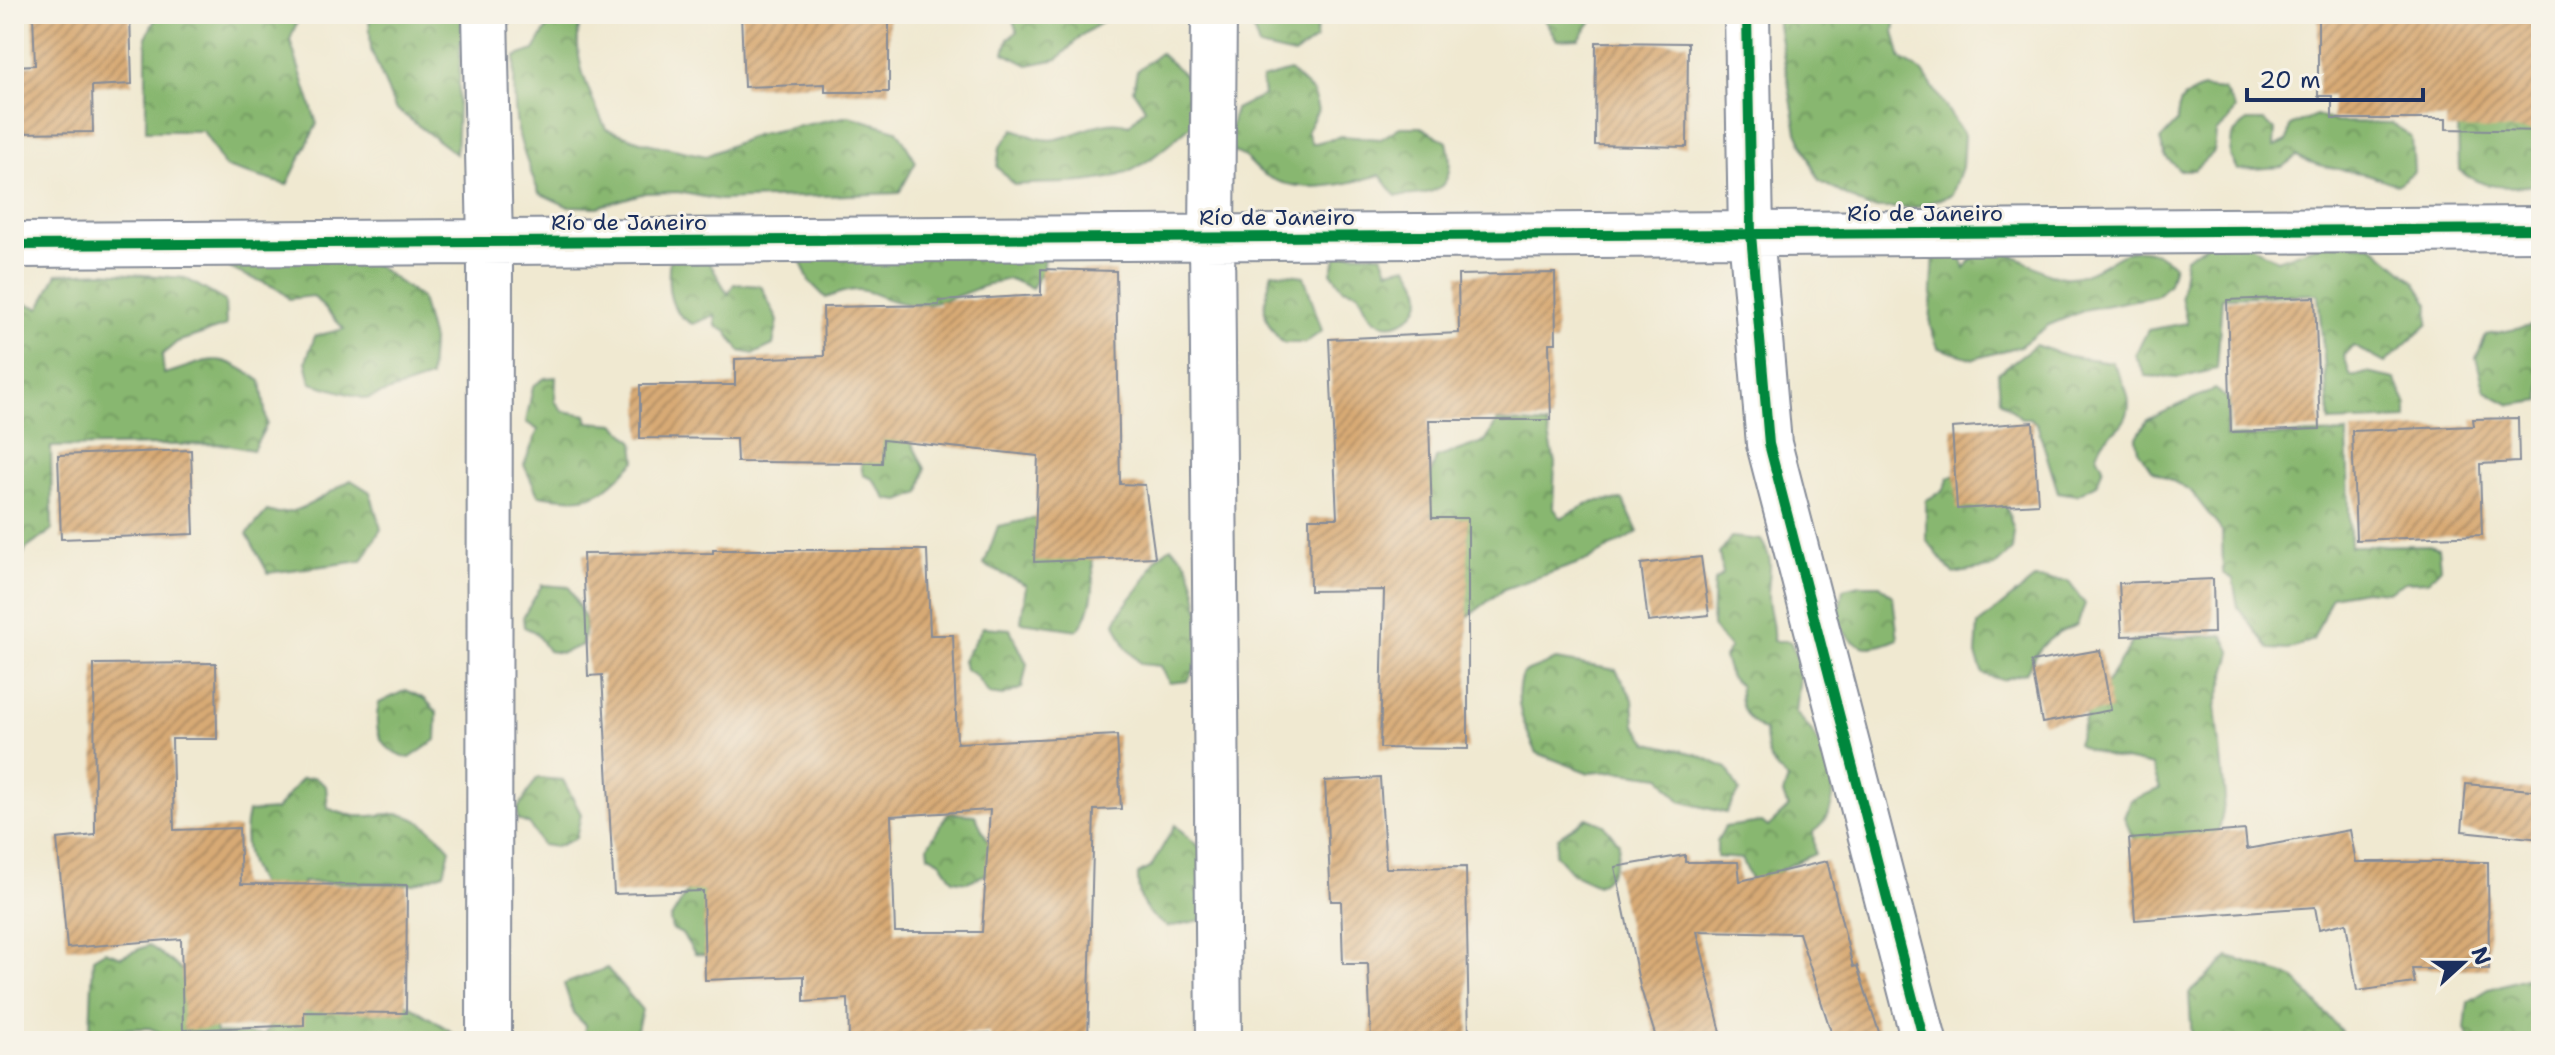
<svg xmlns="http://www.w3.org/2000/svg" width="2555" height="1055" font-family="'Shantell Sans',sans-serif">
<defs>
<pattern id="forest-crowns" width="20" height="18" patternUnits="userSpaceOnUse" patternTransform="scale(2)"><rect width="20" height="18" fill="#88b770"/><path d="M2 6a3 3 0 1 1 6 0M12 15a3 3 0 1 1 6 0" fill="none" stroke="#6e955f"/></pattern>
<pattern id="building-hatch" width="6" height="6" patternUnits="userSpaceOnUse" patternTransform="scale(2)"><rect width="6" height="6" fill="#d8aa75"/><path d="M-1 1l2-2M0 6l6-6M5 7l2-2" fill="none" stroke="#ae8b63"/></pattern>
</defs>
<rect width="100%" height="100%" fill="#f7f3e8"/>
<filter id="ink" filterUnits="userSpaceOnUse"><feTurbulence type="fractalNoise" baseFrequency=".0125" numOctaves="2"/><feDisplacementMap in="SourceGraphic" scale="16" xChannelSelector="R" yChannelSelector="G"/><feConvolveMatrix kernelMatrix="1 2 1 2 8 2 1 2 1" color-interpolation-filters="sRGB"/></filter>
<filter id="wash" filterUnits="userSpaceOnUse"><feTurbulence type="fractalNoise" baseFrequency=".006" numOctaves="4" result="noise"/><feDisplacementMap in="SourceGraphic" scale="32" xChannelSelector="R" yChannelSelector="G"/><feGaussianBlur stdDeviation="1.8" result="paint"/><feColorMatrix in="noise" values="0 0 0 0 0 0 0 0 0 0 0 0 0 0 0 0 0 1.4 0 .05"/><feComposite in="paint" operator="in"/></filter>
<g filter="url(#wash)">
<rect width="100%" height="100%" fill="#f0e9d1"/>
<path fill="url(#forest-crowns)" stroke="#527367" stroke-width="2" d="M 158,14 L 300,14 L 290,40 L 317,124 L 287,185 L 225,167 L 203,131 L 146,131 L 146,37 Z
M 369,14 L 462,14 L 456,154 L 395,108 L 371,50 Z
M 547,14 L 582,14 C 569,54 589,92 606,129 L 646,143 L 706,156 L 755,135 L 849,116 L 897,130 L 916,162 L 899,193 L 720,200 L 678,192 L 645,193 L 597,207 L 567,206 L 539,193 C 516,137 512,118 515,57 L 534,50 L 551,21 Z
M 1011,14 L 1110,14 L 1110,17 L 1082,35 L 1058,59 L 1028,65 L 1004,53 L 1008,39 L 1017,32 Z
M 1248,14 L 1317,14 L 1316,39 L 1294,55 L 1259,47 Z
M 1541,14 L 1597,14 L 1579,39 L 1557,40 Z
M 1776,14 L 1897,14 L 1894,31 L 1901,59 L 1923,72 L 1964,135 L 1962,167 L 1952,195 L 1914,208 L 1869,208 L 1819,181 L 1797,132 Z
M 1160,53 L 1187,77 L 1192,125 C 1173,140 1150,163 1126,173 C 1091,186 1051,182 1014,185 L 997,167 L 1000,147 L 1014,129 C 1027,134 1041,142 1056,139 C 1083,134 1103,116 1129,125 L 1145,108 L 1133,90 L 1137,71 Z
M 1290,71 L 1313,92 L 1318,110 L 1307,131 L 1312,144 L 1341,136 L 1381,139 L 1400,127 L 1421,127 L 1447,142 C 1458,188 1437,196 1396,196 L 1380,175 C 1344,185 1297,196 1263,174 C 1250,165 1249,156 1233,152 L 1229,135 L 1235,109 L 1264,95 L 1262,79 Z
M 2203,88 L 2224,90 L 2235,109 L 2228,122 L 2216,132 L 2214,152 L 2194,170 L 2179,170 L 2165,156 L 2160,140 L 2177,122 C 2177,101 2184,95 2203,88 Z
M 2316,115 L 2336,122 L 2392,123 L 2412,138 L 2414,172 L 2398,184 C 2386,182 2378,177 2367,174 C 2341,169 2321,169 2297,156 L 2282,167 L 2237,170 L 2230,155 L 2232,135 L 2247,121 L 2264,121 L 2275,130 L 2274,147 L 2287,141 L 2290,126 Z
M 2528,118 L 2541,131 L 2541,181 L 2537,185 C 2507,188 2483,190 2459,170 L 2458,122 Z
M 2225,231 L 2277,260 L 2325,243 L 2372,245 L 2415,282 L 2429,304 L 2428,324 L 2385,363 L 2353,346 L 2344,356 L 2351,377 L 2367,373 L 2395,379 L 2407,405 L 2407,419 L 2330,422 L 2318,294 L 2222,297 L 2217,369 L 2180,378 L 2146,376 L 2135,355 L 2148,330 L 2187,323 L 2181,296 L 2186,258 Z
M 1956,239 L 1965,269 L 1976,252 C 1984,252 1993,250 2001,252 C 2025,255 2045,280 2070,277 C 2113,273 2127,226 2174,265 L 2169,284 L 2156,296 L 2088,309 L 2049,325 L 2020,346 L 1974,359 L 1938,348 L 1930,326 L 1934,252 Z
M 1044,245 L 1043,270 L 1032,288 L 1010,279 C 976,284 943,309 908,304 C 869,299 871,279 826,298 L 809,281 L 800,260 Z
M 702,250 L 728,294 L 734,284 L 761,286 L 778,321 L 773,345 L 754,354 L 740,351 L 726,331 L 716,326 L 715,315 L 693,324 C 666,312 667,283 670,257 Z
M 358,252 L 421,298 L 432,340 L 430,378 L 366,399 L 311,383 L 306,361 L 315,336 L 344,329 L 313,296 L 289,299 C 275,282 249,280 230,268 L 233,255 Z
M 1338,253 L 1382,254 L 1388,270 L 1408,266 C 1415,277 1424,289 1420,301 C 1414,320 1391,332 1374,319 C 1367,314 1363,300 1358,292 L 1343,288 L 1331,272 Z
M 103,272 L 185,278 L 225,301 L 226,326 L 177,342 L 162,355 L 164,374 C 214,360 214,349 261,381 L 267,424 L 253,450 L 223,444 L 51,447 L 52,530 L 26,549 L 14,573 L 14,300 L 40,308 L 57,274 Z
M 1272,272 L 1304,276 L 1322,331 L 1305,343 L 1283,343 C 1257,316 1264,306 1272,272 Z
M 2531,326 L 2541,332 L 2541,401 L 2511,405 L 2485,391 L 2476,358 L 2486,335 Z
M 2035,345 L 2068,356 L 2112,362 C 2123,380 2139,406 2120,426 C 2107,439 2104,435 2097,455 L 2103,467 L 2097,484 L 2076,495 L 2058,492 L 2037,424 L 2030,418 L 2021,418 L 2000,399 L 1998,373 Z
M 556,377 L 555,401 L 563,411 L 586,415 L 588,422 L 615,424 L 634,442 L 636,461 C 597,499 594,503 538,495 L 524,465 L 538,430 L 526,422 L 533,386 L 545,378 Z
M 2214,389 L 2229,400 L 2226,437 L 2347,433 L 2350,546 L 2429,545 L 2439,548 L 2441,567 L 2428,581 L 2405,582 L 2388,592 L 2364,590 L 2332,596 L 2313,640 L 2288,650 L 2269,649 L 2238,607 L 2233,579 L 2223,573 L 2222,531 L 2190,490 L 2151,470 L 2138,450 L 2136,439 L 2147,420 Z
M 1497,421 L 1547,425 L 1555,463 L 1553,507 L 1561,518 L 1594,501 L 1623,500 L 1638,532 L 1588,560 L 1504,589 L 1461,622 L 1436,522 L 1427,504 L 1429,479 L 1436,458 L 1486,441 Z
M 881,433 L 907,434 L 925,469 L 920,493 L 900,501 L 887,499 L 873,479 L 863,475 L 861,465 Z
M 1964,471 L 2001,489 L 2014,531 L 2012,550 L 1994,567 L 1953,574 L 1926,540 L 1926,500 L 1943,491 L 1949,478 Z
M 351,480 L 370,492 L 381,529 L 362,561 L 268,573 L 247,534 L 267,511 C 294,521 327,493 351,480 Z
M 1041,517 L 1089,535 C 1094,568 1099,602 1078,630 L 1021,622 L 1026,585 L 984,565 L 998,526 Z
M 1731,537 L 1761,540 C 1776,564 1768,570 1768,596 C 1768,611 1775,624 1773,641 L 1790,641 L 1801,666 L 1796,713 C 1824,741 1854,803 1813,832 L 1815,854 L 1781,869 L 1784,885 L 1754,885 L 1742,859 L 1717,857 L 1717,841 L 1725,827 L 1762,822 L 1768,827 L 1788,808 L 1783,794 L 1788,779 C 1770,765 1766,755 1765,732 C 1747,720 1738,708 1740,686 L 1730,677 L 1724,657 L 1730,648 L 1712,627 L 1714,581 L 1723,574 L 1719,554 Z
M 1171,547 C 1177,552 1185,558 1188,565 C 1200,597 1210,655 1187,681 L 1169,683 L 1161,666 L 1141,664 L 1126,648 L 1115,623 C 1124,602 1133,598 1144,581 C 1157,561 1148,563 1171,547 Z
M 2034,579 L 2068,581 L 2085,604 L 2077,625 C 2049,635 2038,647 2026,673 L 2002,680 L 1983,674 L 1976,655 L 1978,625 Z
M 542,585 L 569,587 L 586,621 L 582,645 L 562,653 L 548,651 L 535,632 L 524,627 L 523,617 Z
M 1859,585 L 1880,585 L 1893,597 L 1898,639 C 1869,652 1855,651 1837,622 L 1843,589 Z
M 983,627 L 1010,629 L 1027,664 L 1022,688 L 1003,696 L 989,694 L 975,675 L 965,669 L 963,660 Z
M 2223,635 L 2232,653 L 2216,706 L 2225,799 L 2216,848 L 2134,841 L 2124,817 L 2131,800 L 2160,789 L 2152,766 C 2126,759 2100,758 2077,744 L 2087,714 L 2133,641 Z
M 1556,660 L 1616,670 L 1633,699 L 1635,725 L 1649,743 L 1696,754 L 1727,768 L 1739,791 L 1726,813 L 1680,801 L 1661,777 L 1614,771 L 1589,773 L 1537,753 C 1525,729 1511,699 1523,673 Z
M 406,690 L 425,699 L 437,712 L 436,740 L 410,758 C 381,751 372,733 379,703 Z
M 314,777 L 326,786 L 328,808 C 383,834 395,785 450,849 L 444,873 L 414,884 L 302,882 L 300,936 C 268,898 235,865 248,812 L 276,810 L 301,779 Z
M 537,778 L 563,780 L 581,814 L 576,838 L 556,847 L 542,845 L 529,824 L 518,820 L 517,810 Z
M 948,813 L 975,815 L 992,850 L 987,874 L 967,882 L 953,880 L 940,861 L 929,855 L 928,846 Z
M 1587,818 L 1604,825 L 1619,843 C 1618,860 1613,877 1597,885 L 1573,874 L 1555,854 L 1558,837 Z
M 1175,825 L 1220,866 L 1216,917 L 1168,927 C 1145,914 1137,901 1138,874 L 1151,867 Z
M 690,887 L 717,888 L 709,956 L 695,954 L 682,934 L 672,929 L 670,920 Z
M 149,945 L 209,991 L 216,1033 L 264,1035 L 286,996 L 377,985 L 452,1032 L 454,1041 L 160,1041 L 161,1033 L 149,1028 L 90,1030 L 93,958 L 105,951 L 121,957 Z
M 2229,957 L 2294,978 L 2341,1031 L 2342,1041 L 2192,1041 L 2189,993 Z
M 607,968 L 642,1010 L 634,1041 L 584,1041 L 585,1025 L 574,1014 L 564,984 Z
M 2529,977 L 2541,992 L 2540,1041 L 2472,1041 L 2465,1030 L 2468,1002 L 2489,989 Z"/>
<g id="blocks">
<path fill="url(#building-hatch)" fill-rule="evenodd" d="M 33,14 L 130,14 L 132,84 L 92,86 L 93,132 L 14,133 L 14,66 L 35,65 Z
M 741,14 L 889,14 L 889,92 L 825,92 L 825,84 L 744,87 Z
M 2318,14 L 2541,14 L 2541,131 L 2446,129 L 2446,119 L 2332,119 L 2332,96 L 2318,96 Z
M 1596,42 L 1688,43 L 1687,147 L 1595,145 Z
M 1041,269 L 1116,271 L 1120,484 L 1145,485 L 1155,557 L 1034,562 L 1038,456 L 883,440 L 882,463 L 737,462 L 736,439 L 640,438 L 640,385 L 735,385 L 735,359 L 824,356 L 823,307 L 939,305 L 939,301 L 1041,295 Z
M 1555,273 L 1556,343 L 1549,343 L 1551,420 L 1429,420 L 1432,518 L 1468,518 L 1468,749 L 1380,748 L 1384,590 L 1310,591 L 1309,518 L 1337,518 L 1329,339 L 1459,333 L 1458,275 Z
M 2315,297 L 2320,429 L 2231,432 L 2227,300 Z
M 2518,418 L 2519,462 L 2480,464 L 2482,535 L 2356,540 L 2352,431 L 2474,426 L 2473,419 Z
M 2033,422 L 2038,504 L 1957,509 L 1952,428 Z
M 191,450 L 194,534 L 61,539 L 58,455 Z
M 713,550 L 927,550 L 930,635 L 953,635 L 957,743 L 1117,735 L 1121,809 L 1094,810 L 1088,1041 L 990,1041 L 990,1033 L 900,1037 L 900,1041 L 849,1041 L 848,999 L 804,1002 L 804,976 L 705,980 L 703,891 L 614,894 L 602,675 L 588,676 L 583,554 L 713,553 ZM 990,810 L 982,932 L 895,932 L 891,816 Z
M 1701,557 L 1709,615 L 1648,622 L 1641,564 Z
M 2213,579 L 2214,633 L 2122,636 L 2119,583 Z
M 2100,650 L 2111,710 L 2042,723 L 2031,662 Z
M 216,663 L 217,739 L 172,739 L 174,830 L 239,828 L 241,884 L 407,885 L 406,1013 L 304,1012 L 304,1025 L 183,1030 L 181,939 L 67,948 L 57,839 L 95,835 L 94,664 Z
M 1380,778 L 1386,868 L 1466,867 L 1469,1041 L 1371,1041 L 1368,964 L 1343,964 L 1341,901 L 1331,901 L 1325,781 Z
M 2466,784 L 2541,791 L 2541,839 L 2462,831 Z
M 2245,830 L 2247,849 L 2350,830 L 2356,862 L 2488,862 L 2489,969 L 2412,969 L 2415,983 L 2357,991 L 2346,923 L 2319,929 L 2315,907 L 2135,920 L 2129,839 Z
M 1685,855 L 1685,862 L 1738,862 L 1740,881 L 1827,861 L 1853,967 L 1857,966 L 1882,1041 L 1834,1041 L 1799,933 L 1697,931 L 1723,1041 L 1657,1041 L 1640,986 L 1615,867 Z"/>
</g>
</g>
<g filter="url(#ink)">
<use href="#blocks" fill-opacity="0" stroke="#868c98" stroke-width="2"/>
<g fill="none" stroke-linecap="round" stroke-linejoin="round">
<defs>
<path id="minor" d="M 485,14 L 490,243 L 489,1041
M 1214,14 L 1212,237 L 1219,1041
M 1747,14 L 1751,234 L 1769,444 L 1924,1041
M 14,245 L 2541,229"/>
</defs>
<use href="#minor" stroke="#868c98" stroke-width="48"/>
<use href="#minor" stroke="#fff" stroke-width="44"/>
<defs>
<path id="cycleway" d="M 1747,14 L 1751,234 L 1769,444 L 1924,1041
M 14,245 L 2541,229"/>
</defs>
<use href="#cycleway" stroke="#f7f3e8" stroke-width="15"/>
<use href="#cycleway" stroke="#00873e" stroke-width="10"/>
</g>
</g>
<g text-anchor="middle" stroke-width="6" stroke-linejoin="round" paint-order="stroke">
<g font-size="22" fill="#1b2f5e" stroke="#f7f3e8">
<text x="1925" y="221">Río de Janeiro</text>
<text x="1277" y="225">Río de Janeiro</text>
<text x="629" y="230">Río de Janeiro</text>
</g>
</g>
<rect width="2555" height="1055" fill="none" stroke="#f7f3e8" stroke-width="48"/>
<g transform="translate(2463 963) rotate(69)" stroke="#f7f3e8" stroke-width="6" paint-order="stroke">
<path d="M0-6L14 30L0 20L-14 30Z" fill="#1b2f5e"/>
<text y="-12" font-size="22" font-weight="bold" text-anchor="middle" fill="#1b2f5e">N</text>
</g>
<path d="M2247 88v12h176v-12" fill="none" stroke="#1b2f5e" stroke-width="4"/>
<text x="2259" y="88" font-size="24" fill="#1b2f5e" stroke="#f7f3e8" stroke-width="6" paint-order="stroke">20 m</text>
</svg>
